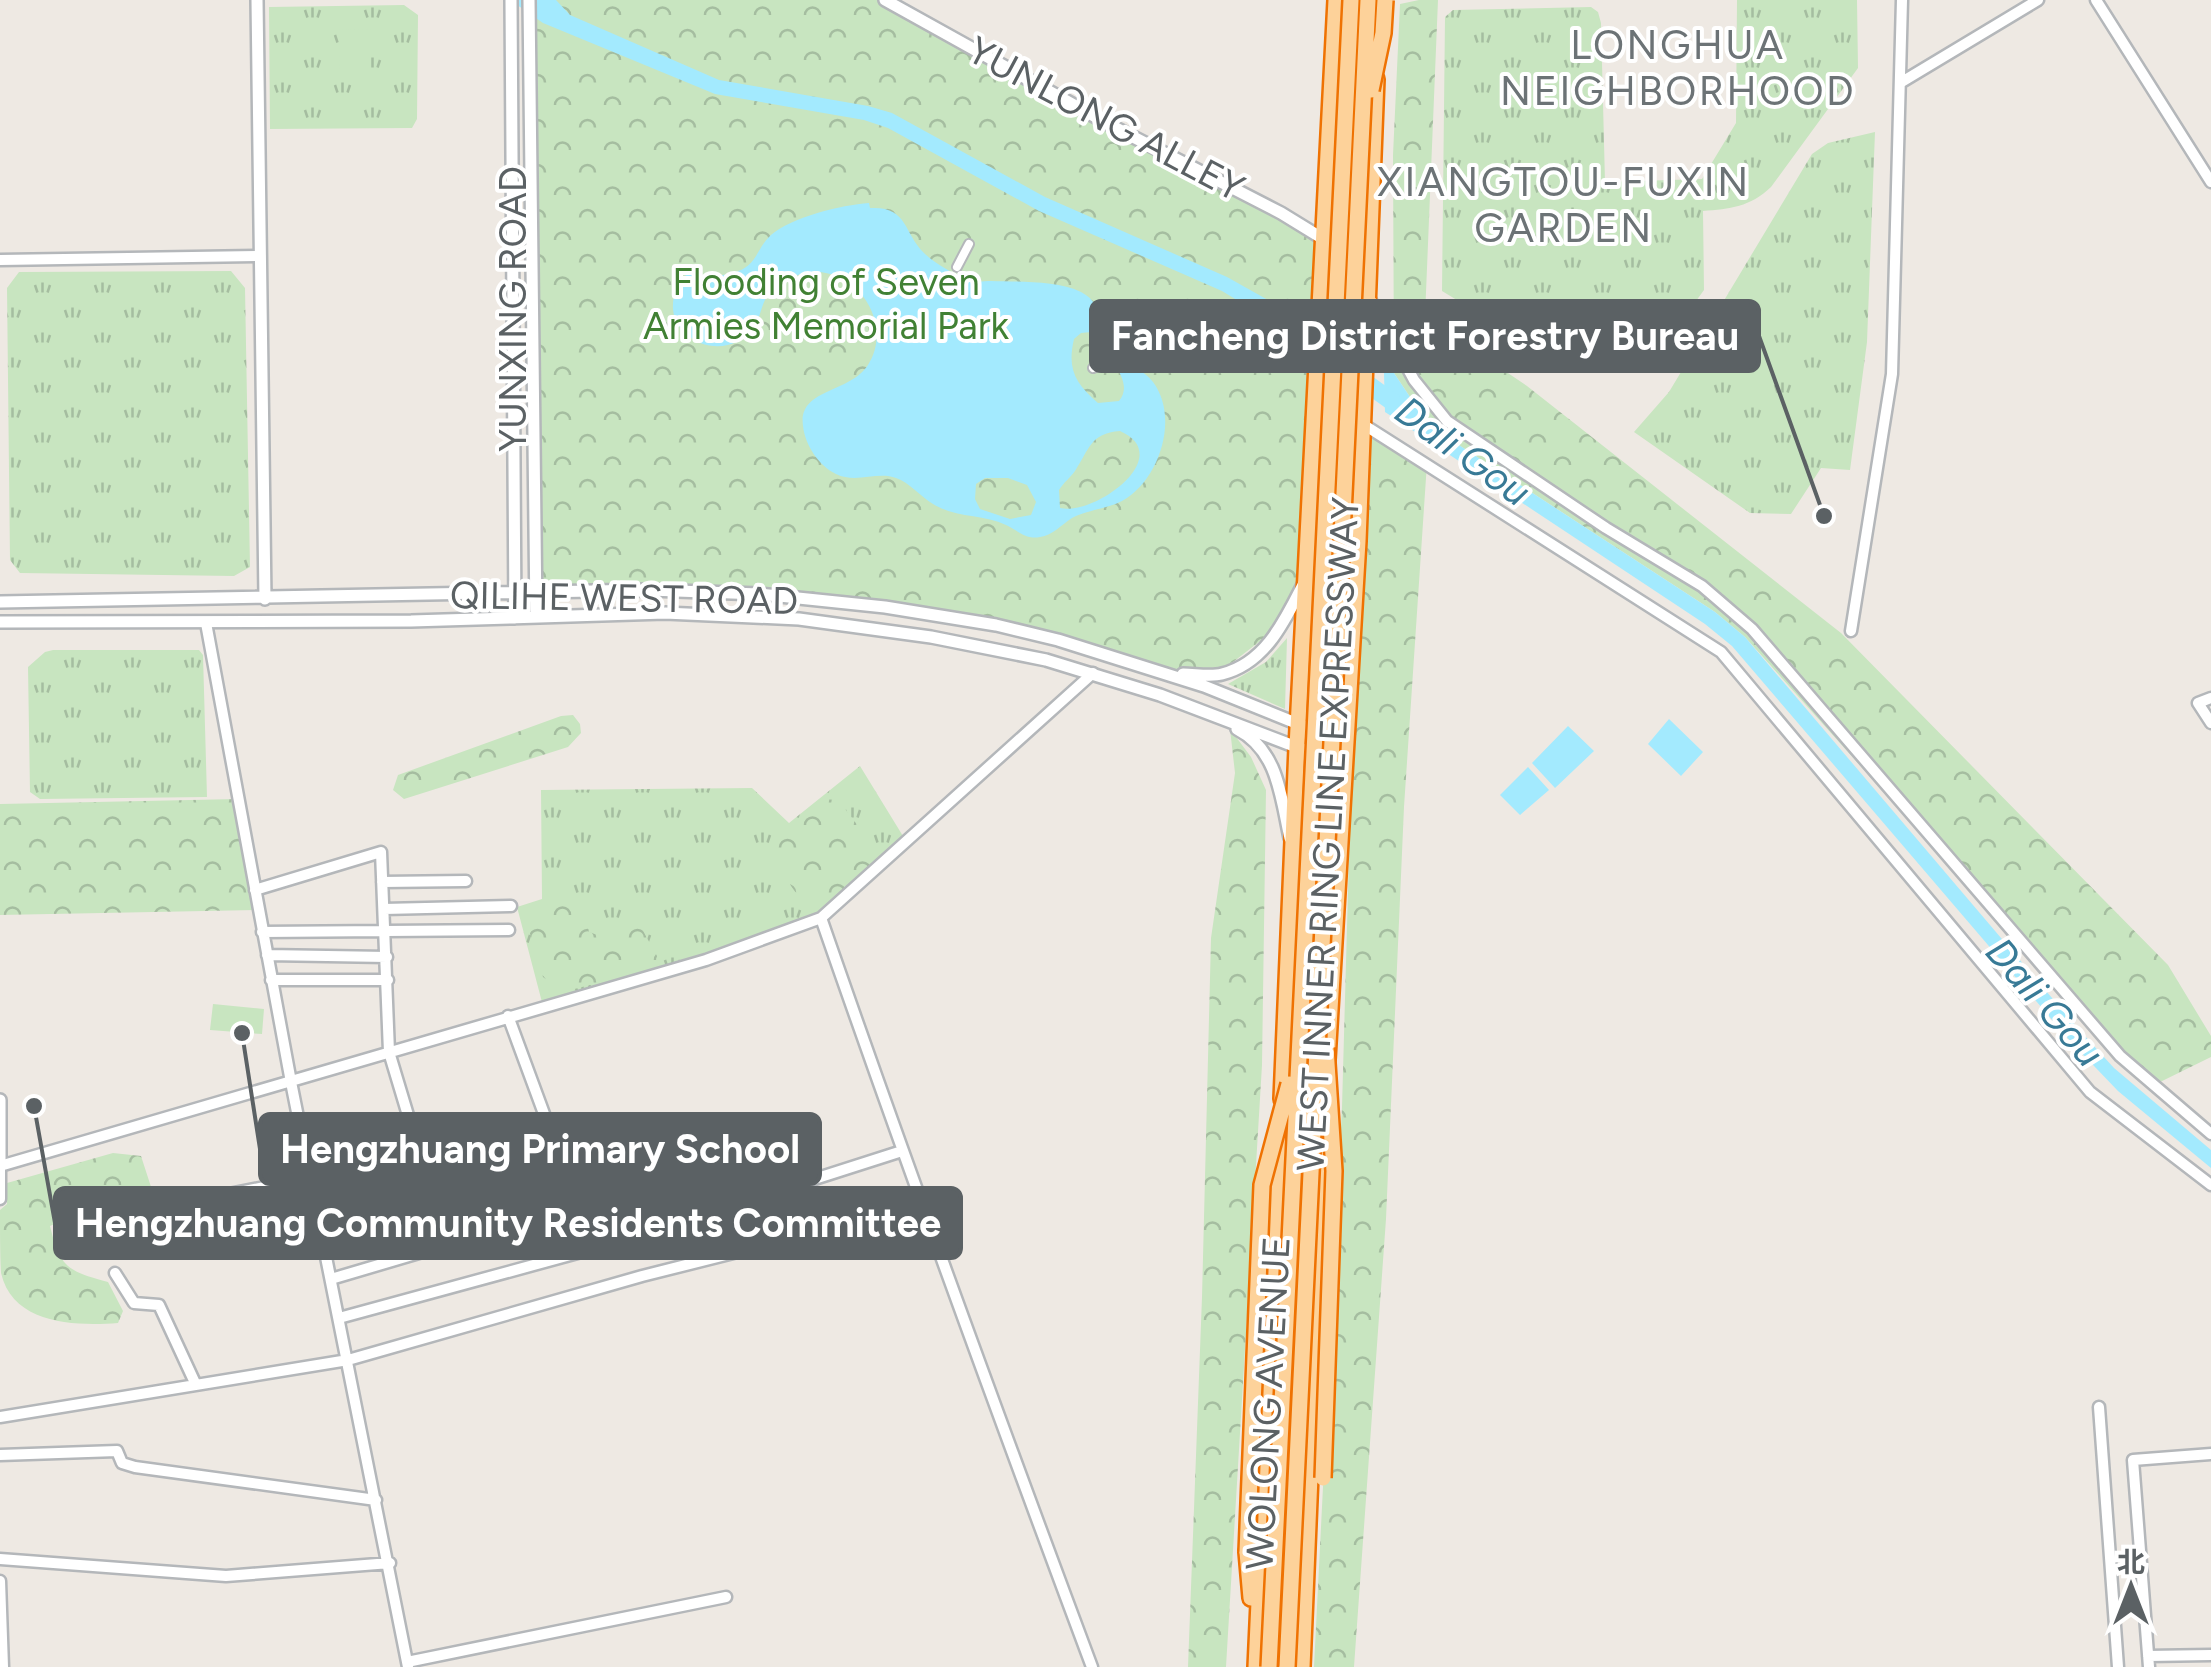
<svg xmlns="http://www.w3.org/2000/svg" width="2211" height="1667" font-family="Figtree,'Noto Sans SC',sans-serif">
<defs>
<pattern id="grass-tufts" width="24" height="20" patternUnits="userSpaceOnUse" patternTransform="scale(2.5)"><rect width="24" height="20" fill="#c8e5c0"/><path d="M3 7l-1-3M5 7V3M7 7l1-3M15 17l-1-3M17 17v-4M19 17l1-3" fill="none" stroke="#a5bda0"/></pattern>
<pattern id="forest-crowns" width="20" height="18" patternUnits="userSpaceOnUse" patternTransform="scale(2.5)"><rect width="20" height="18" fill="#c8e5c0"/><path d="M2 6a3 3 0 1 1 6 0M12 15a3 3 0 1 1 6 0" fill="none" stroke="#a5bda0"/></pattern>
</defs>
<rect width="100%" height="100%" fill="#eee9e3"/>
<path fill="url(#grass-tufts)" d="M 1737,0 L 1857,0 L 1858,68 L 1771,187 C 1750,207 1730,209 1703,211 L 1704,290 L 1657,355 L 1657,370 L 1577,373 L 1442,291 L 1445,17 L 1453,10 L 1591,7 L 1598,12 L 1601,23 L 1605,182 L 1702,179 L 1736,123 Z
M 404,5 L 418,15 L 417,119 L 412,128 L 270,129 L 269,7 Z
M 1875,132 L 1867,342 L 1850,470 L 1821,468 L 1791,514 L 1750,513 L 1634,432 L 1669,392 L 1812,154 L 1828,143 Z
M 231,271 L 245,288 L 250,567 L 234,576 L 20,573 L 10,560 L 7,288 L 19,272 Z
M 1287,638 L 1285,709 L 1228,684 L 1266,662 Z
M 53,650 L 199,650 L 203,655 L 207,797 L 40,799 L 30,792 L 28,667 L 45,652 Z
M 860,766 L 906,841 L 821,918 L 706,960 L 543,1006 L 517,907 L 542,899 L 541,790 L 752,788 L 789,823 Z"/>
<path fill="url(#forest-crowns)" d="M 529,0 L 885,0 L 1325,240 L 1306,580 L 1268,635 L 1233,662 L 1212,672 L 1169,673 L 996,625 L 759,594 L 536,594 Z
M 1419,0 L 1438,0 L 1425,317 L 1527,386 L 1841,633 L 2168,965 L 2211,1036 L 2211,1057 L 2154,1085 L 2120,1056 L 1745,637 L 1715,612 L 1445,436 L 1420,412 L 1394,373 L 1393,155 L 1400,4 Z
M 1361,423 L 1427,463 L 1404,807 L 1386,1219 L 1354,1667 L 1314,1667 L 1342,1107 Z
M 573,715 L 580,724 L 581,733 L 568,747 L 404,799 L 393,790 L 398,775 L 561,716 Z
M 1230,729 L 1251,757 L 1266,790 L 1262,1065 L 1226,1667 L 1188,1667 L 1202,1297 L 1211,938 L 1235,773 Z
M 238,799 L 258,910 L 0,915 L 0,804 Z
M 824,799 L 836,800 L 842,805 L 878,852 L 878,860 L 824,906 C 818,905 812,905 807,902 C 788,892 774,853 777,834 Z
M 570,894 L 581,896 L 589,932 L 600,936 L 628,926 L 642,929 L 657,956 L 655,968 L 563,992 L 543,977 L 525,917 L 528,907 Z
M 113,1153 L 141,1156 L 153,1193 L 145,1204 L 76,1214 L 50,1226 C 60,1268 68,1271 108,1282 L 123,1311 L 118,1323 C 76,1326 13,1325 1,1273 C 0,1254 0,1230 0,1210 L 7,1204 L 7,1183 Z"/>
<path fill="#c8e5c0" d="M 371,29 L 371,75 L 340,75 L 339,30 Z
M 213,1004 L 264,1009 L 262,1034 L 210,1030 Z"/>
<path fill="#a3eafe" fill-rule="evenodd" d="M 510,0 L 556,0 L 570,15 L 719,80 L 868,106 L 892,113 L 1045,197 L 1227,277 L 1286,310 L 1302,313 L 1299,341 L 1290,339 L 1270,320 L 1222,291 L 1039,211 L 888,128 L 864,120 L 715,94 L 543,23 Z
M 869,203 L 870,208 C 908,206 903,232 924,253 C 934,263 955,275 969,280 C 976,283 984,281 991,281 C 1018,282 1056,280 1081,292 C 1107,305 1098,335 1117,354 C 1127,365 1144,370 1153,382 C 1180,418 1159,481 1122,501 C 1106,509 1087,510 1072,518 C 1061,525 1053,535 1040,537 C 1026,540 1017,530 1006,525 C 983,514 955,518 933,504 C 921,497 909,482 896,478 C 877,471 856,484 836,474 C 819,466 805,445 803,426 C 798,388 849,394 868,365 C 896,321 852,260 801,274 C 789,278 778,283 769,294 C 761,303 761,317 754,327 C 740,347 713,352 693,339 C 682,331 674,323 673,309 C 672,295 678,285 686,275 C 701,273 718,278 733,273 C 758,266 755,250 771,235 C 792,217 841,205 869,203 ZM 1091,332 L 1099,337 C 1108,361 1135,381 1119,401 L 1098,403 C 1075,383 1067,369 1074,339 L 1081,333 ZM 1120,431 C 1177,456 1095,516 1060,508 L 1059,490 C 1064,482 1070,478 1075,471 C 1089,450 1090,433 1120,431 ZM 985,478 L 1008,478 L 1027,485 L 1036,502 L 1031,515 L 1010,519 L 980,509 L 975,499 L 976,484 Z
M 1384,373 L 1394,373 L 1420,412 L 1445,436 L 1715,612 L 1745,637 L 2081,1032 L 2114,1068 L 2211,1150 L 2211,1168 L 2118,1091 L 2072,1043 L 1732,646 L 1705,624 L 1385,412 Z
M 1669,719 L 1703,752 L 1681,776 L 1648,744 Z
M 1568,726 L 1594,751 L 1555,788 L 1532,763 Z
M 1528,767 L 1549,790 L 1520,815 L 1500,795 Z"/>
<g fill="none" stroke-linecap="round" stroke-linejoin="round">
<path stroke="#a3eafe" stroke-width="18" d="M 1280,321 L 1401,408"/>
<defs>
<path id="pedestrian" d="M 957,267 L 969,244
M 1093,368 L 1140,345"/>
<path id="minor" d="M 2096,0 L 2211,182
M 1900,83 L 2038,0
M 0,260 L 260,256
M 1370,299 L 1414,380 L 1447,421 L 1606,528 L 1702,586 L 1752,629 L 2120,1056 L 2211,1134
M 1361,423 L 1721,652 L 2090,1092 L 2211,1185
M 206,623 L 291,1082 L 408,1667
M 1851,631 L 1892,374 L 1902,0
M 2211,698 L 2198,703 L 2211,723
M 382,882 L 466,881
M 255,890 L 381,852 L 389,1052 L 447,1245
M 384,909 L 511,906
M 821,918 C 908,1169 999,1418 1092,1667
M 262,932 L 509,930
M 267,955 L 387,957
M 271,980 L 388,980
M 571,1187 L 736,1131
M 314,1198 L 497,1151
M 0,1199 L 0,1166 L 706,960 L 821,918 L 1093,673
M 108,1218 L 310,1178
M 322,1236 L 564,1169
M 115,1273 L 134,1303 L 159,1305 L 196,1385
M 331,1279 L 578,1206 L 508,1016
M 339,1318 L 618,1242 L 902,1151
M 2099,1407 L 2118,1667
M 0,1417 L 348,1360 L 642,1276 L 920,1206
M 0,1455 L 117,1451 L 122,1463 L 135,1467 L 376,1500
M 0,1559 L 226,1576 L 390,1563
M 0,1581 L 3,1667
M 2148,1656 L 2211,1655
M 407,1662 L 726,1597
M 2149,1667 L 2133,1460 L 2211,1454"/>
<path id="tertiary" d="M 257,0 L 265,599
M 511,0 L 515,618
M 529,0 L 536,617
M 885,0 L 1110,125 L 1281,213 L 1325,240
M 0,602 L 650,590 L 759,594 L 885,607 L 996,625 L 1058,640 L 1204,686 L 1338,740
M 0,622 L 411,621 L 665,613 L 799,619 L 931,637 L 1046,660 L 1160,695 L 1320,756
M 1183,674 C 1195,674 1211,677 1222,674 C 1266,663 1285,620 1304,583
M 1237,729 C 1278,750 1281,797 1290,838
M 0,1100 L 0,1166"/>
<path id="trunk" d="M 1327,1060 L 1358,541 L 1376,79
M 1282,1099 L 1297,747 L 1336,0
M 1247,1552 L 1251,1598
M 1256,1667 L 1281,1127
M 1302,1667 L 1325,1118"/>
</defs>
<use href="#pedestrian" stroke="#b4b7ba" stroke-width="12"/>
<use href="#minor" stroke="#b4b7ba" stroke-width="15"/>
<use href="#tertiary" stroke="#b4b7ba" stroke-width="16"/>
<use href="#trunk" stroke="#ef7202" stroke-width="20"/>
<use href="#pedestrian" stroke="#fff" stroke-width="8"/>
<use href="#minor" stroke="#fff" stroke-width="10"/>
<use href="#tertiary" stroke="#fff" stroke-width="11"/>
<use href="#trunk" stroke="#fdd29a" stroke-width="15"/>
<defs>
<path id="trunk-bridge" d="M 1371,90 L 1383,33 L 1385,0
M 1323,1478 L 1334,1171 L 1326,1048
M 1247,1552 L 1262,1185 L 1289,1084
M 1269,1667 L 1351,0
M 1287,1667 L 1368,0"/>
</defs>
<use href="#trunk-bridge" stroke="#ef7202" stroke-width="20" stroke-linecap="butt"/>
<use href="#trunk-bridge" stroke="#fdd29a" stroke-width="15"/>
</g>
<g text-anchor="middle" stroke-width="8" stroke-linejoin="round" paint-order="stroke">
<g font-size="38" fill="#5b6164" stroke="#fff">
<text transform="translate(1106 119) rotate(28)" y="13">YUNLONG ALLEY</text>
<text transform="translate(513 309) rotate(-90)" y="13">YUNXING ROAD</text>
<text transform="translate(624 598) rotate(1)" y="13">QILIHE WEST ROAD</text>
<text transform="translate(1328 834) rotate(-87)" y="13">WEST INNER RING LINE EXPRESSWAY</text>
<text transform="translate(1268 1403) rotate(-87)" y="13">WOLONG AVENUE</text>
</g>
<g font-size="38" fill="#418134" stroke="#fff">
<text x="826" y="295">Flooding of Seven<tspan x="826" dy="44">Armies Memorial Park</tspan></text>
</g>
<g font-size="40" letter-spacing="2.5" fill="#6c7376" stroke="#fff">
<text x="1678" y="59">LONGHUA<tspan x="1678" dy="46">NEIGHBORHOOD</tspan></text>
<text x="1564" y="196">XIANGTOU-FUXIN<tspan x="1564" dy="46">GARDEN</tspan></text>
</g>
<g font-size="40" font-style="italic" fill="#387a96" stroke="#fff">
<text transform="translate(1463 451) rotate(36)" y="14">Dali Gou</text>
<text transform="translate(2045 1002) rotate(49)" y="14">Dali Gou</text>
</g>
</g>
<path fill="none" stroke="#5b6164" stroke-width="4" d="M1824 516L1759 336M242 1033L260 1149M34 1106L55 1223"/>
<g fill="#5b6164" stroke="#fff" stroke-width="4">
<circle cx="1824" cy="516" r="10"/>
<circle cx="242" cy="1033" r="10"/>
<circle cx="34" cy="1106" r="10"/>
</g>
<g fill="#5b6164" stroke="#5b6164" stroke-width="4">
<rect x="1091" y="301" width="668" height="70" rx="10"/>
<rect x="260" y="1114" width="560" height="70" rx="10"/>
<rect x="55" y="1188" width="906" height="70" rx="10"/>
</g>
<g font-size="40" text-anchor="middle" font-weight="bold" fill="#fff">
<text x="1425" y="350">Fancheng District Forestry Bureau</text>
<text x="540" y="1163">Hengzhuang Primary School</text>
<text x="508" y="1237">Hengzhuang Community Residents Committee</text>
</g>
<g transform="translate(2131 1587)" stroke="#ffffff" stroke-width="8" paint-order="stroke">
<path d="M0-8L18 38L0 25L-18 38Z" fill="#5b6164"/>
<text y="-15" font-size="28" font-weight="bold" text-anchor="middle" fill="#5b6164">北</text>
</g>
</svg>
